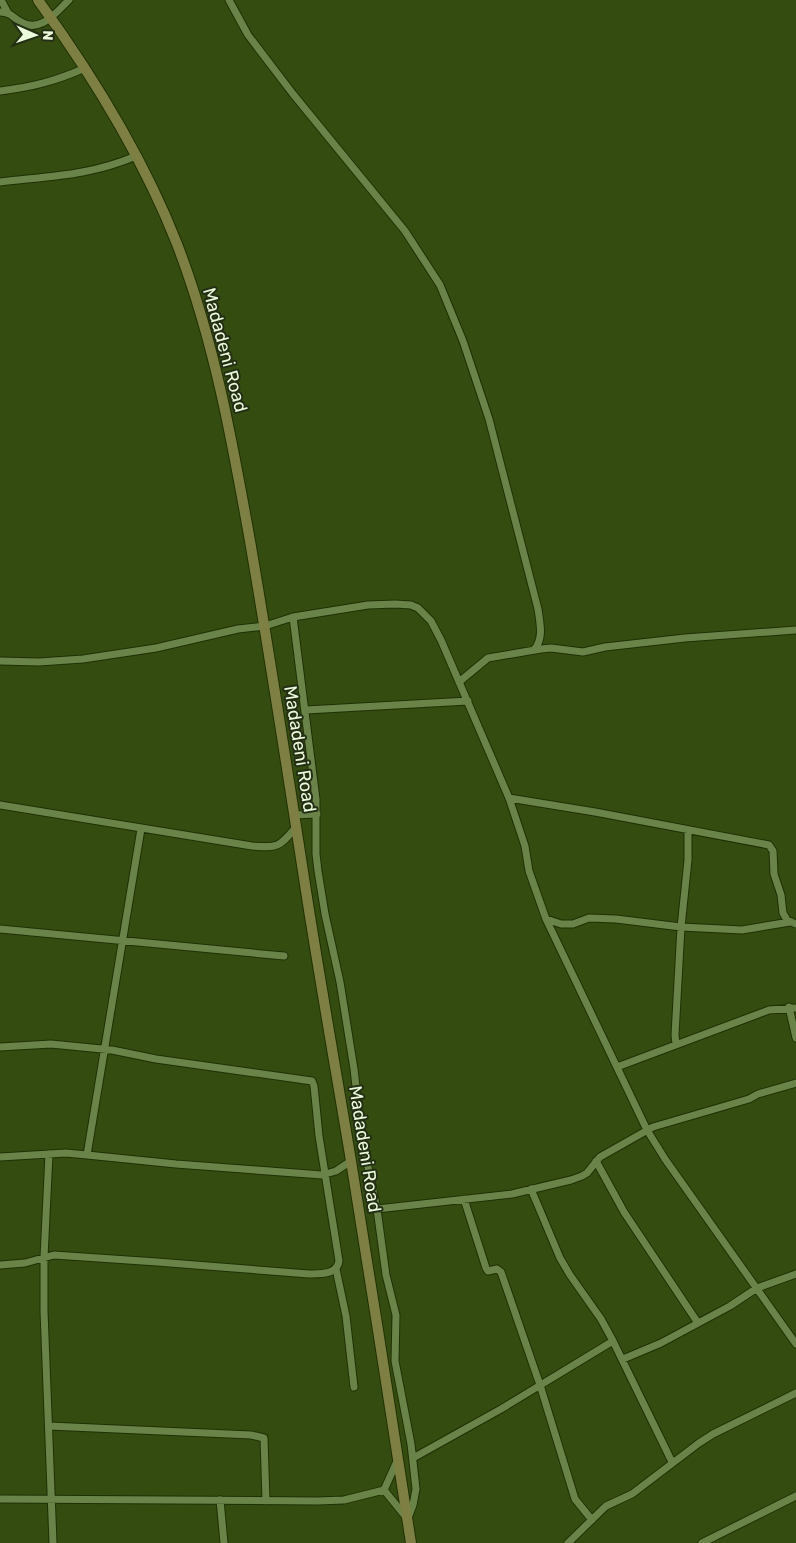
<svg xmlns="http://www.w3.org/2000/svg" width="796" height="1543" font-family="Rubik,sans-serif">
<rect width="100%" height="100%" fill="#354c11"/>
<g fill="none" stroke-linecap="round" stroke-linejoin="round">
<defs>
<path id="street" d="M 1,0 L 8,13
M 229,0 L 248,35 L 293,94 L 405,231 L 440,285 L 463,341 L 489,419 L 538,609 C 540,624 544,638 534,650
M 0,12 C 13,13 11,17 21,22 C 41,34 57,11 69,0
M 0,91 C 32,87 56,81 85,68
M 0,182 C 49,176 89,176 136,156
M 293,617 L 316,799 L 316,854 L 318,871 L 325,914 L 340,982 L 354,1069 L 362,1139 L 377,1209 L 386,1275 L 396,1315 L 395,1361 L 411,1444 L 416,1489 L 413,1505 L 408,1518
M 0,661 L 39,662 L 83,659 L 156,648 L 238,629 L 265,626 L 293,617 L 368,605 L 395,604 L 411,605 L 418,608 L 431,621 L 441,640 L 509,798 L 525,846 L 529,871 L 546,919 L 647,1130 L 665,1159 L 796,1344
M 459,682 L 488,658 L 541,649 L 551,648 L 583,652 L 605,647 L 685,638 L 796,630
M 306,710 L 468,701
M 509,798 L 595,812 L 769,845 L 773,851 L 774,874 L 781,895 L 783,913 L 787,920 L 796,924
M 0,805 L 252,846 C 279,848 279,847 296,827
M 294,815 L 317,814
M 546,919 L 561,924 L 573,924 L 589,918 L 616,919 L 681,927 L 742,930 L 790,922
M 0,929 L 284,956
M 789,1007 L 796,1038
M 676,1044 L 675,1035 L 681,927 L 688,860 L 688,831
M 0,1047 L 51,1044 L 112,1050 L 156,1059 L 312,1081 L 314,1086 L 319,1136 L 339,1261 C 337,1275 320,1274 309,1274 L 157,1262 L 54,1255 L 25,1263 L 0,1265
M 617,1067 L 769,1010 L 796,1008
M 49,1154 L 44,1257 L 44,1311 L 53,1543
M 87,1155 L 141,829
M 0,1157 L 66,1153 L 87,1155 L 176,1164 L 322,1175 L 336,1171 L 351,1161
M 596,1161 L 624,1212 L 698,1323
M 531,1189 L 560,1258 L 570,1275 L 601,1319 L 613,1341 L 672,1462
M 464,1199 L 486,1268 L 488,1271 L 497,1269 L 501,1272 L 540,1385 L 575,1499 L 592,1520
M 377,1209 L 512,1194 L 571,1180 L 582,1176 L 587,1173 L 600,1157 L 653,1127 L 749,1099 L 758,1094 L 796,1083
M 336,1269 L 346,1316 L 354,1387
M 623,1359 L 661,1343 L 730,1306 L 757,1288 L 796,1274
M 49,1426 L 251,1435 L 264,1438 L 266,1501
M 413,1458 L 501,1409 L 613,1341
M 384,1490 L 406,1517
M 384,1490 L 398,1459
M 0,1499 L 318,1501 L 344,1500 L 384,1490
M 220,1500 L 224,1543
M 568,1543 L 606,1506 L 632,1494 L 699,1443 L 713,1434 L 796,1393
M 702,1543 L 796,1496"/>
<path id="secondary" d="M 38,0 C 93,76 143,157 177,244 C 214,340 232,440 250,541 C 270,657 288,774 306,891 C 320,981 336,1071 351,1161 C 372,1288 391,1416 411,1543"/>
</defs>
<use href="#street" stroke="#1f3003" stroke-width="9"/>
<use href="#secondary" stroke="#1f3003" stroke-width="12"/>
<use href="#street" stroke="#698349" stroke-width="7"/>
<use href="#secondary" stroke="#7d7f43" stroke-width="10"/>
</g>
<g text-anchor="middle" stroke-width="4" stroke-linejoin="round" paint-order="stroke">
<g font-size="18" fill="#ebfadb" stroke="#232e15">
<text transform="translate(225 350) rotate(75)" y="6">Madadeni Road</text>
<text transform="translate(300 749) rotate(81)" y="6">Madadeni Road</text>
<text transform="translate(365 1149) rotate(81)" y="6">Madadeni Road</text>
</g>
</g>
<g transform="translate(35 35) rotate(92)" stroke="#232e15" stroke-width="4" paint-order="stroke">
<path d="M0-4L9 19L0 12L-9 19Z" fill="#ebfadb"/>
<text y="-8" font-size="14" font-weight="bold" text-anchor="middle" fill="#ebfadb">N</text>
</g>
</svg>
